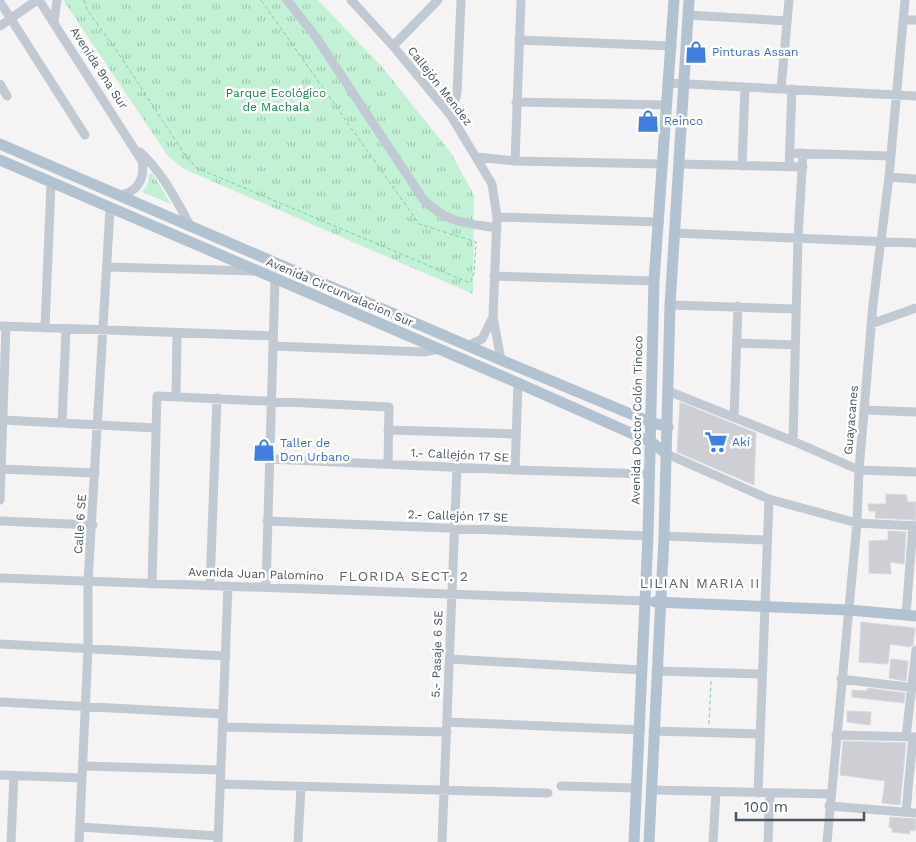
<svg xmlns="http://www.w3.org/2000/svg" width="916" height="842" font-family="'Work Sans',sans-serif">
<defs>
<pattern id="park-tufts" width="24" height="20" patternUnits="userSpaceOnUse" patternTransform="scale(1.25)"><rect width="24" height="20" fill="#c3f1d5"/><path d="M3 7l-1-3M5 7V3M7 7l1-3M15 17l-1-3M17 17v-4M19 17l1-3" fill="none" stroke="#a0c6b0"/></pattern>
</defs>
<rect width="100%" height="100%" fill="#f5f3f3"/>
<path fill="url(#park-tufts)" d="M 63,0 L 318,0 L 382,67 L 451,153 L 474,195 L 473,294 L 184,169 L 168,156 Z
M 152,173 L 171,204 L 142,192 L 148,184 L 149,174 Z"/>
<path fill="#cdcfd5" stroke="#d7d9de" d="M 680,402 L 756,433 L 754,485 L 677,452 Z
M 886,494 L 907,495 L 907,502 L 916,502 L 916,520 L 875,518 L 876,511 L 869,511 L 868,504 L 886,504 Z
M 888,531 L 906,532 L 904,564 L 890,562 L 891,574 L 869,573 L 869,541 L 888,540 Z
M 861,622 L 915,628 L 913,645 L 910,647 L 890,644 L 888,664 L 859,662 Z
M 891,659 L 908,661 L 906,681 L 889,678 Z
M 867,688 L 905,693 L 904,703 L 852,697 L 852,690 L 867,691 Z
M 847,711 L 871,712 L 870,725 L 847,722 Z
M 843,741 L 906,743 L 900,805 L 882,803 L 885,781 L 840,775 Z
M 890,817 L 916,819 L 915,831 L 910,830 L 910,834 L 892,832 L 892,828 L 889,827 Z"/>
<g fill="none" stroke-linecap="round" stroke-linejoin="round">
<path stroke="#7ad0a6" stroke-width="1" stroke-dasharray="4 2.5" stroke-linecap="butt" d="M 84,0 L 87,10 L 117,51 L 187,158 L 197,168 L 470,283 L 474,273 L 476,242 L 419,224 L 261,0
M 709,724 L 711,681"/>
<path stroke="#c1cad2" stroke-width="9" d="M 39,0 L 142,161 C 145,178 138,193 119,195
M 287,0 L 316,37 L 423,199 C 447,223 464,223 497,228
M 351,0 L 393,46 L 451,116 L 492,184 L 497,217 L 493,317 L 501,360
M 0,2 L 85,135
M 688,15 L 787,21
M 903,20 L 916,20
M 54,22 L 57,0
M 0,26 L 37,0
M 519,40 L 672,46
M 393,46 L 438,0
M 669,83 L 916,96
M 0,84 L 7,96
M 781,89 L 789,0
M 516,102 L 667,105
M 451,116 L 457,93 L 461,0
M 140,152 C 163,173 176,200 191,227
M 790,153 L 890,156
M 477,157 L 515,161 L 663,164
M 515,161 L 521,0
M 679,164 L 803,167
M 742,166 L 745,87
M 789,167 L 792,89
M 889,177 L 916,179
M 497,217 L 659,222
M 674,233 L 916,243
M 108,267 L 255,271
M 494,276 L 654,281
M 670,305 L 796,309
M 871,324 L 916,308
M 0,326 L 273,336
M 45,328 L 51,183
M 737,343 L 795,345
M 273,346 L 424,352 L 439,349
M 467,346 L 482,339 L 493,317
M 668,391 L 793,441 L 859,470 L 916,472
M 176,396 L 177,333
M 864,410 L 916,412
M 734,417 L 738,306
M 3,420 L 156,428
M 62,423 L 66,329
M 388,430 L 516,434
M 793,441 L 798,238 L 803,153
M 667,454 L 769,499 L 857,523 L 916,526
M 269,459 L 515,470 L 650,474
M 1,469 L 95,473
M 515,470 L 518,383
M 0,500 L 6,326
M 0,521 L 93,525
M 267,521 L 648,536
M 664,536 L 766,540
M 0,578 L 645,601
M 152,584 L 157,396 L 389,407 L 388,464
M 210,586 L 217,398
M 266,587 L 275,279
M 906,615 L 913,525
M 0,644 L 226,656
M 450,659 L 641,670
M 656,671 L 762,674
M 841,679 L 916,688
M 0,702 L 223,714
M 447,722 L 640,730
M 223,727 L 447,732
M 653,731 L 759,734
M 836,735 L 916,737
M 906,737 L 916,650
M 83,766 L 221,770
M 0,775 L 82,778
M 220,784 L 548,793
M 561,786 L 637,788
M 651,790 L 830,794
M 758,793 L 769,499
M 829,806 L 916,813
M 906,812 L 913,737
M 80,827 L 218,836
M 11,842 L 14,776
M 79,842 L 88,649 L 88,581 L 110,209
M 218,842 L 228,586
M 298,842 L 301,787
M 442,842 L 457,467
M 713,842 L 716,792
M 768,842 L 770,793
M 827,842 L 857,523 L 859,470 L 873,304 L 889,177 L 905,0"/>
<path stroke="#b3c2d1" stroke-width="11" d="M 0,144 L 501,360 L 650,422 L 668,427
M 0,160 L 518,383 L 651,442 L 667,454
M 655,602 L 849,610 L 916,616
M 634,842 L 648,536 L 654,281 L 674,0
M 649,842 L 664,536 L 670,305 L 689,0"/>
</g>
<defs>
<symbol id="shop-bare" viewBox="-9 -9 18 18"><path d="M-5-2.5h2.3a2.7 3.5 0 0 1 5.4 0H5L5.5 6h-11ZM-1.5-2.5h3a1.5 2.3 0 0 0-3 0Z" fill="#3f7fe0" stroke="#fff" stroke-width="2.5" paint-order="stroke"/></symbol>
<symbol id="supermarket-bare" viewBox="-9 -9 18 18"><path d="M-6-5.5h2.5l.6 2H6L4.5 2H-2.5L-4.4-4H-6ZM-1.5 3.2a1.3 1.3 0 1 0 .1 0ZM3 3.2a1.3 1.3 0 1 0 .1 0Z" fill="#3f7fe0" stroke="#fff" stroke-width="2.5" paint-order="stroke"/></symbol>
</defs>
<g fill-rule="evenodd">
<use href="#shop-bare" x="680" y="36" width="32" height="32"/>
<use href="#shop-bare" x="632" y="105" width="32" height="32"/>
<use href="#supermarket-bare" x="700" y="426" width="32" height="32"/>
<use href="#shop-bare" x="248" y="434" width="32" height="32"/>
</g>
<g text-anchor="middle" stroke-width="5" stroke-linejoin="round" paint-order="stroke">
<g font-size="12" fill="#366cbe" stroke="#fff" text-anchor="start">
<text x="712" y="56">Pinturas Assan</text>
<text x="664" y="125">Reinco</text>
<text x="732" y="446">Akí</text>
<text x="280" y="447">Taller de<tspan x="280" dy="14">Don Urbano</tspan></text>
</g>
<g font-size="12" fill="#4a5661" stroke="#fff">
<text transform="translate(99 68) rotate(57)" y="4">Avenida 9na Sur</text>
<text transform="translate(440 86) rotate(52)" y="4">Callejón Mendez</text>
<text transform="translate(340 292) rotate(23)" y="4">Avenida Circunvalacion Sur</text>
<text transform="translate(637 420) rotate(-89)" y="4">Avenida Doctor Colón Tinoco</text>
<text transform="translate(851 420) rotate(-85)" y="4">Guayacanes</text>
<text transform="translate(460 455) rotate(3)" y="4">1.- Callejón 17 SE</text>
<text transform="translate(458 516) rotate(2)" y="4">2.- Callejón 17 SE</text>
<text transform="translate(80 524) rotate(-86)" y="4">Calle 6 SE</text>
<text transform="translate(256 574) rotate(2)" y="4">Avenida Juan Palomino</text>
<text transform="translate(437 654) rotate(-88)" y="4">5.- Pasaje 6 SE</text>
</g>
<g font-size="12" fill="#17864f" stroke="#fff">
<text x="276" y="97">Parque Ecológico<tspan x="276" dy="14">de Machala</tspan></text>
</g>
<g font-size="14" letter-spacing="1" fill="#5f6368" stroke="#fff">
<text x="404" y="581">FLORIDA SECT. 2</text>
<text x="700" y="588">LILIAN MARIA II</text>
</g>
</g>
<path d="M736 812v8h128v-8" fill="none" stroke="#4a5661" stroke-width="2.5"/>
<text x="744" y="812" font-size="15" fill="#4a5661" stroke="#ffffff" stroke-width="4" paint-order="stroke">100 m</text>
</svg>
